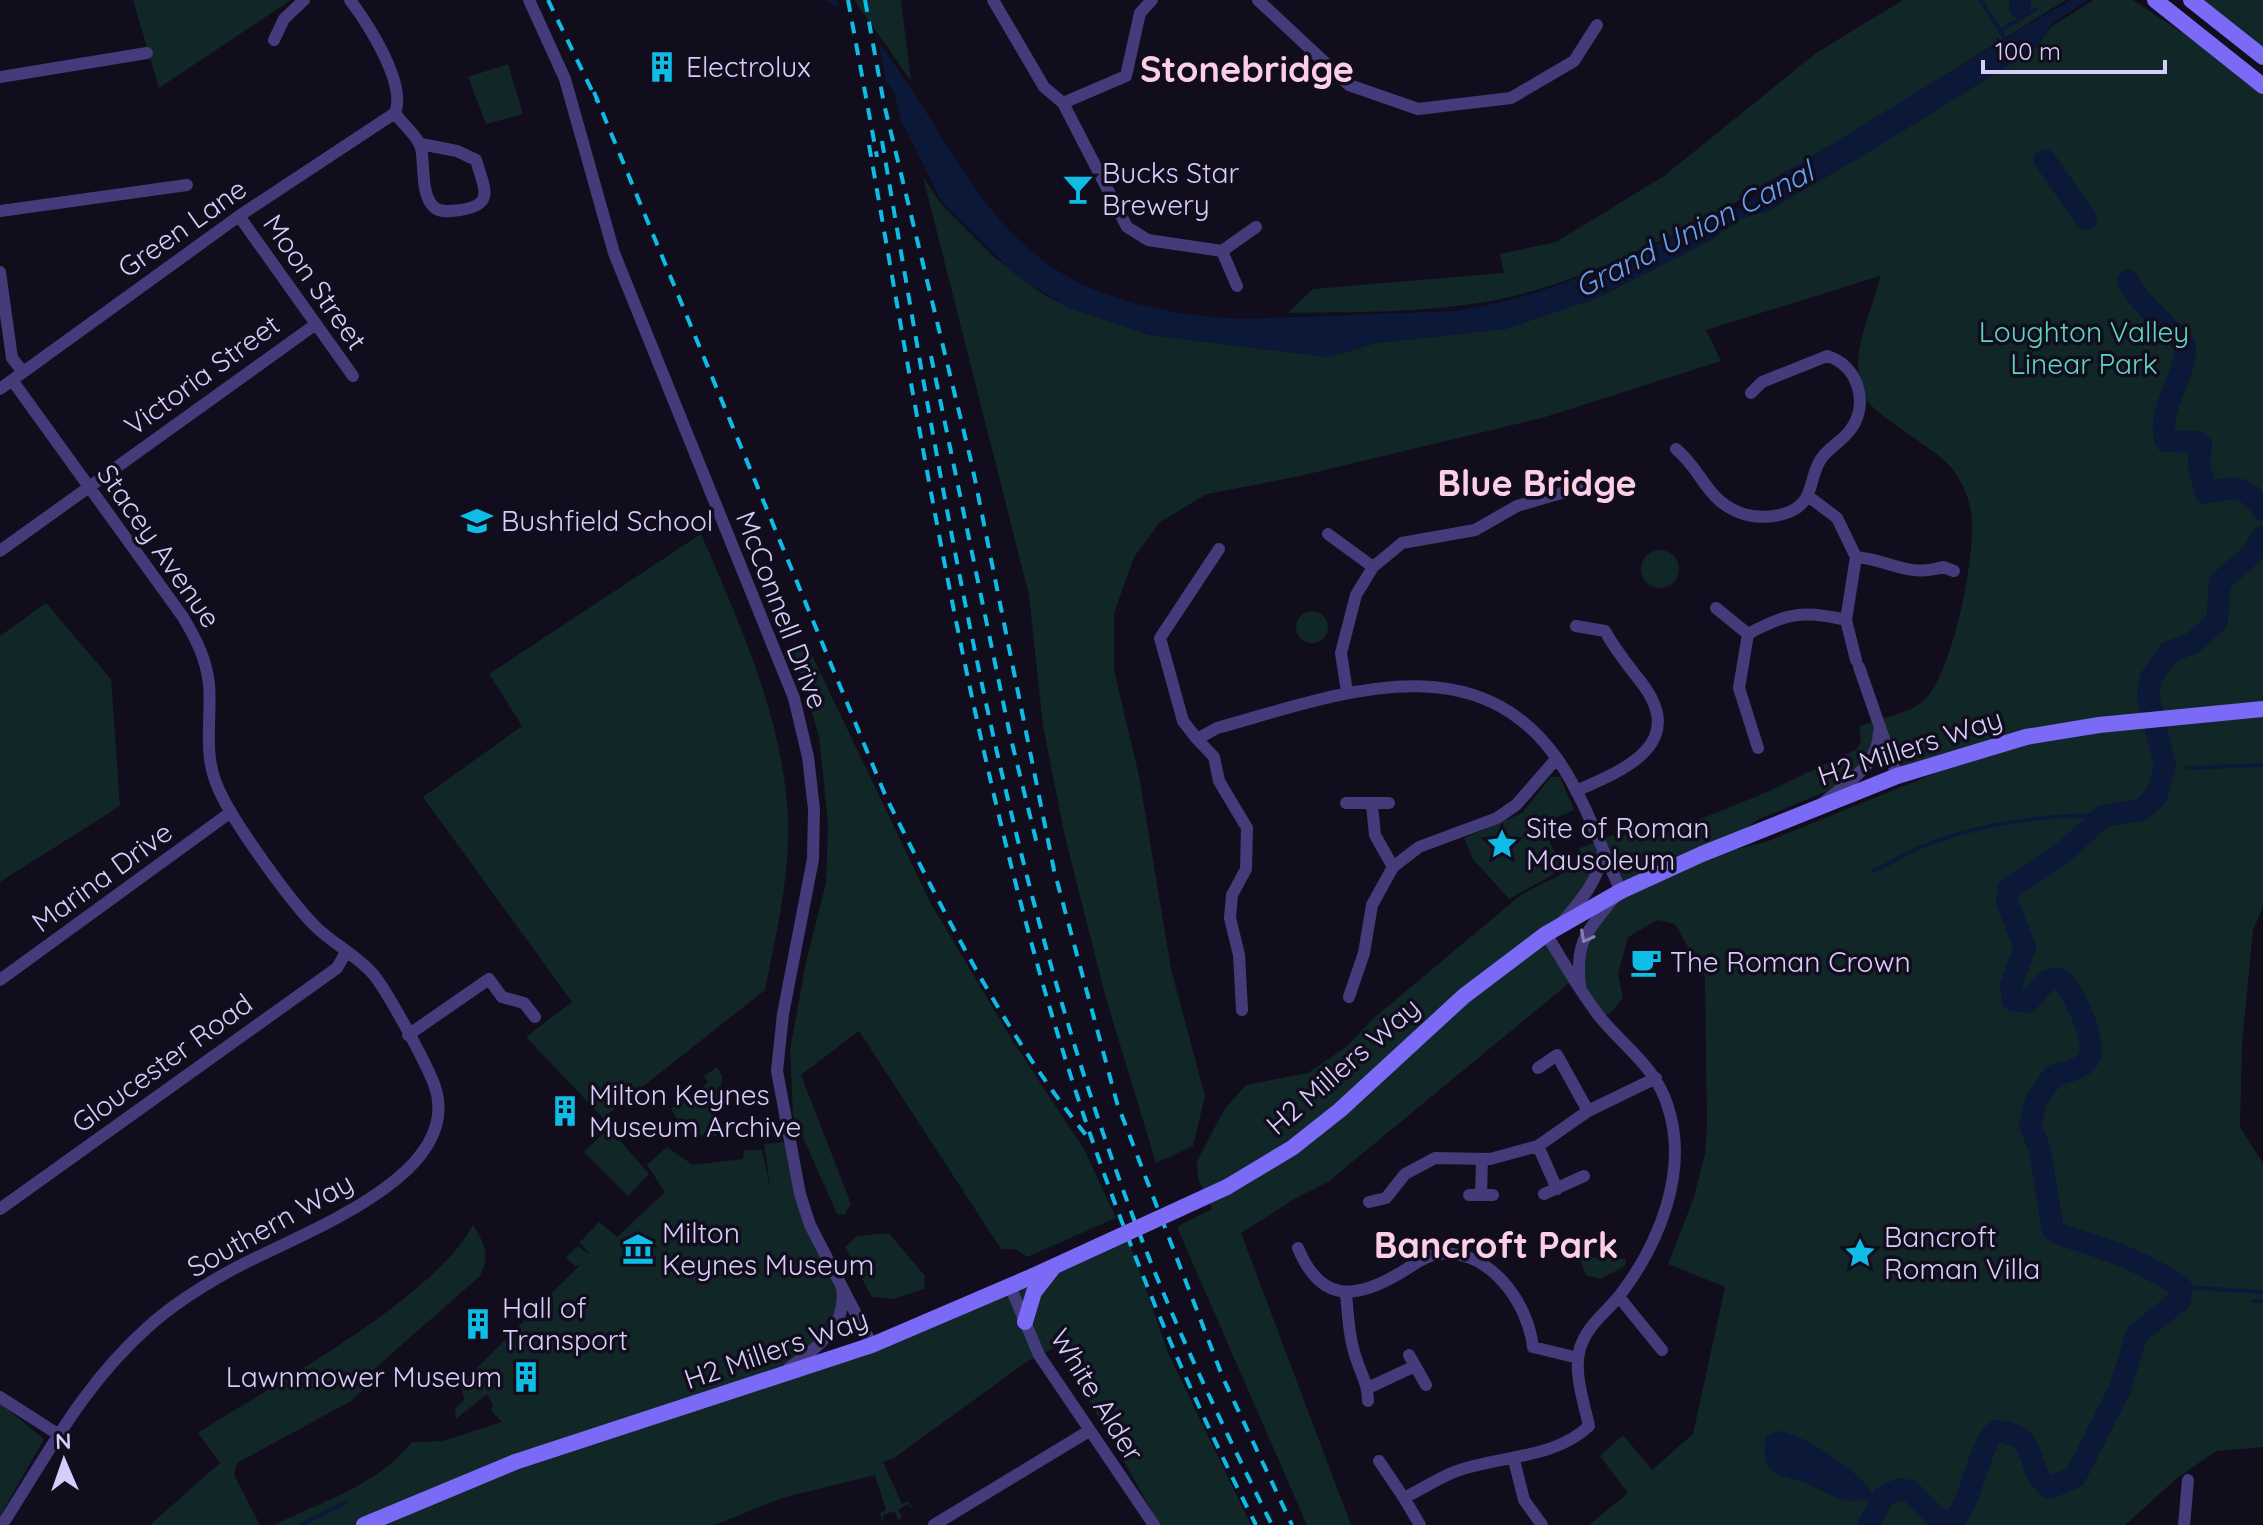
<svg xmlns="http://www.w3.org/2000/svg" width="2263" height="1525" font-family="Quicksand,sans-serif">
<rect width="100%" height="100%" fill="#120d1d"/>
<path fill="#112627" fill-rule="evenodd" d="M 133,0 L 291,0 L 159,88 Z
M 854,0 L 901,0 L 911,81 Z
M 1903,0 L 2066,0 L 1800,165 C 1770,177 1746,199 1716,213 C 1651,246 1573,284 1501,299 C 1431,313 1359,312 1288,313 L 1313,289 L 1504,273 L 1500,254 L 1556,242 L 1664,176 L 1816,53 Z
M 2093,0 L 2133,0 L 2181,32 L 2191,26 L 2263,86 L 2263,907 L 2253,930 L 2242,1043 L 2240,1127 L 2263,1163 L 2263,1447 L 2216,1451 L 2176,1479 L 2125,1525 L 1589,1525 L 1628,1493 L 1600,1456 L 1623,1435 L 1652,1470 L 1693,1434 L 1725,1287 L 1668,1264 L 1693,1200 L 1705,1154 L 1707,1126 L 1705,977 L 1675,924 L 1658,920 L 1628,937 L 1618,974 L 1623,998 L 1611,1013 L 1600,1017 L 1581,988 L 1577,956 L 1617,894 L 1604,854 L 1598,876 L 1546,934 L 1574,979 L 1328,1182 L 1296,1198 L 1241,1233 L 1351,1525 L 1307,1525 L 1177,1227 L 1212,1209 L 1198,1178 L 1197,1161 L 1224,1110 L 1246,1085 L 1308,1073 L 1346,1047 L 1374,1018 L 1522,894 L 1566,872 L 1576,862 L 1580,848 L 1618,833 L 1648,840 L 1765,793 L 1857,749 L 1861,741 L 1859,727 C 1879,717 1903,716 1921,703 C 1952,681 1978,549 1971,512 C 1969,497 1961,480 1952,468 C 1936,449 1873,414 1866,399 C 1845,356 1872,316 1880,276 L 1706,330 L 1721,361 L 1542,418 L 1300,476 L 1207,494 L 1160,522 L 1134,557 L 1114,613 L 1114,670 L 1139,776 L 1171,969 L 1205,1096 L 1193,1146 L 1156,1163 L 1105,995 L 1064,832 L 1043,726 L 1029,595 L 923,177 L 941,204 L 995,258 L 1044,295 L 1068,307 L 1149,335 L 1329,357 L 1376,343 L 1505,329 L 1597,298 L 1710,241 L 1741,218 L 1768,211 L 2035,49 L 2051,27 ZM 1880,731 L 1897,776 L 2012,742 L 1766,842 L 1706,856 L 1759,819 L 1828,791 L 1868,765 Z
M 2189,0 L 2263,0 L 2263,57 Z
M 508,64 L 523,114 L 486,124 L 468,77 Z
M 701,534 C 739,621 785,724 788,820 C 790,877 776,934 765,990 L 603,1118 L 526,1037 L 572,1002 L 423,797 L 522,726 L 489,674 Z
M1641 569a19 19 0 1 1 38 0a19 19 0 1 1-38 0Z
M 46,603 L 111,679 L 120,806 L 0,882 L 0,636 Z
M1296 627a16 16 0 1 1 32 0a16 16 0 1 1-32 0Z
M 807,645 L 930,902 L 1014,1043 L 1084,1149 L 1116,1218 L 1027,1257 L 1015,1249 L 1001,1249 L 859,1031 L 801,1075 L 851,1204 L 844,1215 L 837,1214 L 793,1115 L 790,1050 L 806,962 L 826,883 L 828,823 L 819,736 L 794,653 Z
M 1551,777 L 1560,777 L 1574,810 L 1541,824 L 1563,869 L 1509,899 L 1473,859 L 1464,838 L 1522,813 Z
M 717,1067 L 722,1076 L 717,1136 C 693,1137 682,1130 671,1109 L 683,1097 L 690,1100 L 708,1082 L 704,1076 Z
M 609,1128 L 649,1174 L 628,1196 L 584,1152 Z
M 788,1142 L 800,1194 L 840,1279 L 836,1325 L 777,1377 L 1127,1236 L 1169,1355 L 1251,1525 L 1160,1525 L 1058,1346 L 1025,1363 L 894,1458 L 883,1462 L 902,1504 L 908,1501 L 914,1511 L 908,1504 L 898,1510 L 902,1518 L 898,1520 L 895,1511 L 883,1515 L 883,1524 L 880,1513 L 886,1510 L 875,1475 L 782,1498 L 715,1525 L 274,1525 C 323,1501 376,1486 412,1442 L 443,1441 L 502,1422 L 491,1410 L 493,1405 L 487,1394 L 456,1419 L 455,1408 L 464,1400 L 461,1384 L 580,1265 L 575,1267 L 566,1257 L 578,1246 L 590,1255 L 580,1242 L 599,1222 L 617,1237 L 665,1192 L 647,1165 L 667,1147 L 693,1165 L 743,1159 L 744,1150 L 762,1150 L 771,1192 L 764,1144 Z
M 473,1225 C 485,1244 491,1256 479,1277 L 374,1369 L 364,1389 L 351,1401 L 237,1463 L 234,1475 L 260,1525 L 150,1525 L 220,1463 L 198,1433 C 271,1386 435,1298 473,1225 Z
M 889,1233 L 925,1276 L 924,1289 L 893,1299 L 872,1297 L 845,1247 L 857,1236 Z
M 1579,1257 L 1626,1259 L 1625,1266 L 1600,1279 L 1586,1275 Z
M 0,1403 L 44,1439 L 0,1516 Z"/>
<path fill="#0c1838" d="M 826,0 L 850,0 C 874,35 899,70 922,106 C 957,161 988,218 1041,259 C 1095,302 1176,316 1243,319 L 1456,311 C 1519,301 1579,280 1638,253 C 1673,237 1705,212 1744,207 L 1766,184 L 2039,18 L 2071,0 L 2088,0 L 2054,22 L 2035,49 L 1874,149 L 1768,211 L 1741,218 L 1710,241 L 1597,298 L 1505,329 L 1376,343 L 1329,357 L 1149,335 L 1067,307 L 1016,275 L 942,202 L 901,120 L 895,95 L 839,8 Z
M 1779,1431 C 1803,1434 1861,1472 1873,1494 L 1870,1499 C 1845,1505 1832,1495 1810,1485 C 1783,1474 1758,1479 1766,1436 Z"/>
<path fill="#120d1d" d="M 837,0 L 854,0 L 877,34 L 888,91 L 841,19 Z"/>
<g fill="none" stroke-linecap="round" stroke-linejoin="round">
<path stroke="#0c1838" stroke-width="4" d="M 1981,0 L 2009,45
M 2000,31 L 2036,9
M 2262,538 L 2263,538
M 2187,768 L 2263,765
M 1873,871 C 1889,865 1901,855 1916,849 C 1972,825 2043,814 2103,816
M 2181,1287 L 2263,1292
M 2253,1301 L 2263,1301
M 300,1525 L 345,1503"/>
<path stroke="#0c1838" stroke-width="22" d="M 2020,0 L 2020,7
M 2045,160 L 2086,219
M 2128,281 L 2139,298 L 2185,345 C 2187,376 2155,412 2166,441 L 2197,442 L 2201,445 L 2199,465 L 2206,493 C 2232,486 2248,485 2263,510
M 1869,1525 L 1883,1497 L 1899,1489 L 1910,1491 L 1941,1522 L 1955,1519 C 1973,1500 1980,1437 1998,1431 C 2042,1437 2023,1466 2049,1488 L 2075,1477 L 2119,1391 L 2137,1334 L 2180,1300 L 2181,1287 C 2143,1261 2102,1247 2058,1234 L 2053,1229 L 2040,1150 L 2030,1125 L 2036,1101 L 2053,1076 C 2063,1072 2081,1070 2087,1061 C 2100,1043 2074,995 2062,980 C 2042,975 2041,992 2027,1002 L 2013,1000 L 2011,985 L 2025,947 L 2007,902 L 2009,888 L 2063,853 L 2103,816 L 2141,810 L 2157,795 L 2165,765 L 2148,696 L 2151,678 L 2169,652 L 2193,643 L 2217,621 L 2220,582 L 2253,553 L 2263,536"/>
<path stroke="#433b7a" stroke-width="12" d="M 350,0 C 368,24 407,84 395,113
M 529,0 L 565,79 L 614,253 L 794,698 L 808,757 L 814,809 L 813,859 L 783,1014 L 777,1071 L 800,1194 L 810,1225 L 872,1345
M 993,0 L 1044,87 L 1063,103 L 1126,76 L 1140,13 L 1152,0
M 1258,0 L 1349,85 L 1418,109 L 1511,98 L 1574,61 L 1597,25
M 274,40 L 284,19 L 304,0
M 0,77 L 147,53
M 1063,103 L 1127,227 L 1148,240 L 1222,251 L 1256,227
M 395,113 C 402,124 418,136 421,148 C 425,165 420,196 435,208 C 442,213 452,211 460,210 C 496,205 484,188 476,160 L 457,151 L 421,144
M 0,211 L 187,185
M 239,216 L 353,376
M 1222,251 L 1237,286
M 0,272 L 12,358 L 23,372
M 0,389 L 239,216 L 395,113
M 1676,449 C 1701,469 1706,499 1738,512 C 1760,521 1798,518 1808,494 C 1813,482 1814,469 1821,459 C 1829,447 1843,441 1851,429 C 1870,403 1857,364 1827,356 L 1762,382 L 1751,393
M 1808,496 L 1837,518 L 1856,557 L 1846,620 L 1856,660
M 1328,534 L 1373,567
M 1219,549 L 1160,638 L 1183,721 L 1197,739 L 1217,728 C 1331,697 1474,638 1558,760 C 1585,799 1601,848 1621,891
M 0,551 L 316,324
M 1856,557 C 1891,560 1906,578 1943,567 L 1954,571
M 1716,608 L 1748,634
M 1576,626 L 1605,631 C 1616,651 1627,664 1641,682 C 1689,744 1624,770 1576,791
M 1859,667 L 1897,776
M 1347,692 L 1341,653 L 1356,595 L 1373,567 L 1402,543 L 1475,530 L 1517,506 L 1585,486
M 1197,739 L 1214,757 L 1219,781 L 1247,828 L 1246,869 L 1232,895 L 1230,918 L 1239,955 L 1242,1010
M 1758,748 L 1739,688 L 1748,634 C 1786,613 1803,610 1846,620
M 1824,802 C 1848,782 1878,766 1879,732
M 1346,803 L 1389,803
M 1372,805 L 1375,835 L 1393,867
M 1563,921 C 1583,898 1597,882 1603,852
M 0,980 L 231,812
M 1580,986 C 1575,942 1586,933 1613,899
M 1349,997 L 1364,953 L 1372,905 L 1393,867 L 1419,847 L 1497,818 L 1516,805 L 1557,758
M 408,1035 L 489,979 L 502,997 L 524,1003 L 535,1017
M 1538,1068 L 1557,1055 L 1588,1111
M 1538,1146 L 1557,1189
M 1544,1194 L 1584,1176
M 1469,1195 L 1493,1195
M 1481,1195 L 1482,1159
M 1369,1202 L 1386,1198 L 1405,1174 L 1435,1158 L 1490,1159 L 1538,1146 L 1588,1111 L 1656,1078
M 0,1209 L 337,968 L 346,952
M 1298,1248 C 1320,1301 1353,1301 1400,1273 C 1411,1267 1425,1255 1438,1254 C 1489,1248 1528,1302 1533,1347 L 1578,1358
M 1010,1286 L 1039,1355 L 1154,1525
M 1346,1294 C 1348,1315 1349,1338 1356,1358 C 1361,1374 1368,1384 1368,1401
M 1619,1297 L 1662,1350
M 1409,1355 L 1426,1385
M 789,1368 C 816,1349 848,1325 842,1289
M 1368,1388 L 1415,1366
M 0,1397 L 56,1433
M 1514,1460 L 1524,1500 L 1542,1525
M 1379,1461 L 1404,1498
M 2,1525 C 49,1452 83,1385 148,1327 C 171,1306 201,1287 228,1272 C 288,1237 476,1177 432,1079 C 422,1056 388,992 373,974 C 357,956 334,944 317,928 C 292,904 233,822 219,790 C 202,754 212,721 209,684 C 206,658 196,639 183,617 L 12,380
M 934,1525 L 1089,1431
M 1420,1525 L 1404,1498 C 1420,1490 1437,1479 1454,1472 C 1498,1455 1553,1460 1589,1426 C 1584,1403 1573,1372 1580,1348 C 1588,1324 1606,1313 1620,1295 C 1659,1244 1689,1171 1668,1107 C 1656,1067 1624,1047 1599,1016 C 1579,990 1563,961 1546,934
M 2184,1525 L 2188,1480"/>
<path stroke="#7b6af6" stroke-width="16" d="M 2155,0 L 2263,86
M 2191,0 L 2263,57
M 1227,1187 L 1292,1148 L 1340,1110 L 1464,996 L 1546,934 L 1621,891 L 1702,854 L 1897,776 L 2026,737 L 2099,725 L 2263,709
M 1025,1322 L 1034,1292 L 1052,1269
M 364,1525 L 515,1462 L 872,1345 L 1033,1276"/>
<path stroke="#0fbce6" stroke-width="4" stroke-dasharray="12 10" stroke-linecap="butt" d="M 548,0 L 597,101
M 848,0 L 877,157
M 865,0 L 884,104 L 972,465 L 1054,870 L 1117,1103 L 1223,1378 L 1292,1525
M 594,92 L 886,797 C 944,913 1004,1033 1086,1135
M 882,141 C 944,502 1003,870 1132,1214 C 1172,1321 1221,1423 1272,1525
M 869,145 C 919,427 965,712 1044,988 C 1097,1173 1169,1353 1256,1525
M 931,356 L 1010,735 L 1038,848"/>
<path stroke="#7b6af6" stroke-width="16" d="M 1033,1276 L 1227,1187"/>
</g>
<defs><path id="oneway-chevron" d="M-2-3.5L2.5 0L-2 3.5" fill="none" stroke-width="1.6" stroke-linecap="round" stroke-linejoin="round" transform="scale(2)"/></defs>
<use stroke="#867db4" href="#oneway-chevron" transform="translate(1586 937) rotate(118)"/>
<defs>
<symbol id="building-bare" viewBox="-9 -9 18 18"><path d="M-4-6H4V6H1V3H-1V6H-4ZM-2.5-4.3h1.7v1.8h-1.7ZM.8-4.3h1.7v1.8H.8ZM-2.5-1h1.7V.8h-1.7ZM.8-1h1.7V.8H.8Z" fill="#0fbce6" stroke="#120d1d" stroke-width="2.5" paint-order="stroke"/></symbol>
<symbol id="bar-bare" viewBox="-9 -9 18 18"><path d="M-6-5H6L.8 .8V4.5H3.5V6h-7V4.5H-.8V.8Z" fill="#0fbce6" stroke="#120d1d" stroke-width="2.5" paint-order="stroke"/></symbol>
<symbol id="school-bare" viewBox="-9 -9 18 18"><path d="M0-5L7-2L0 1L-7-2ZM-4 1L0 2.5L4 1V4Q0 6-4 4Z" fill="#0fbce6" stroke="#120d1d" stroke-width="2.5" paint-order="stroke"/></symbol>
<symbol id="sight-bare" viewBox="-9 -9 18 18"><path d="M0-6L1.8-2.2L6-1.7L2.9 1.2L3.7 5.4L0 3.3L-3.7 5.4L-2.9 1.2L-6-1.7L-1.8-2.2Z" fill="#0fbce6" stroke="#120d1d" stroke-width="2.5" paint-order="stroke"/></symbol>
<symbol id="cafe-bare" viewBox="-9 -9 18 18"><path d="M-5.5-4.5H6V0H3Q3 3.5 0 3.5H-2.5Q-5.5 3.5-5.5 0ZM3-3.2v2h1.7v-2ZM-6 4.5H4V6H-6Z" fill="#0fbce6" stroke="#120d1d" stroke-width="2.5" paint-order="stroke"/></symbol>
<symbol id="museum-bare" viewBox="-9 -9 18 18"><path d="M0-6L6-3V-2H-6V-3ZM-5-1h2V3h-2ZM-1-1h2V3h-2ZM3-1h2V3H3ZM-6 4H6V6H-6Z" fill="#0fbce6" stroke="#120d1d" stroke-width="2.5" paint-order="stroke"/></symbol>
</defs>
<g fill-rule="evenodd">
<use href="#building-bare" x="640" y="45" width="44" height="44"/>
<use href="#bar-bare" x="1056" y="167" width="44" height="44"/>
<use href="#school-bare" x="455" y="499" width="44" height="44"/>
<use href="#sight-bare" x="1480" y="822" width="44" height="44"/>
<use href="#cafe-bare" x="1624" y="940" width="44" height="44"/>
<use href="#building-bare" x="543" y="1089" width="44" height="44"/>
<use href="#museum-bare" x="616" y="1227" width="44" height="44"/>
<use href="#sight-bare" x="1838" y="1231" width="44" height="44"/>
<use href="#building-bare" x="456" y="1302" width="44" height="44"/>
<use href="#building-bare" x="504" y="1355" width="44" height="44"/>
</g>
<g text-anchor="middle" stroke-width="7" stroke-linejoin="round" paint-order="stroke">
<g font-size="28" fill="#d7cdfc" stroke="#120d1d" text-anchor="start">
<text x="686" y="77">Electrolux</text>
<text x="1102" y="183">Bucks Star<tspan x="1102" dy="32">Brewery</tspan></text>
<text x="501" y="531">Bushfield School</text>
<text x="1526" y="838">Site of Roman<tspan x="1526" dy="32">Mausoleum</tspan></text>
<text x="1670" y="972">The Roman Crown</text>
<text x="589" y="1105">Milton Keynes<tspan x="589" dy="32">Museum Archive</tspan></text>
<text x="662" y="1243">Milton<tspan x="662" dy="32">Keynes Museum</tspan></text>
<text x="1884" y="1247">Bancroft<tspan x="1884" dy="32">Roman Villa</tspan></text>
<text x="502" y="1318">Hall of<tspan x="502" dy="32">Transport</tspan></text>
<text x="502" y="1387" text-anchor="end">Lawnmower Museum</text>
</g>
<g font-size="28" fill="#d7cdfc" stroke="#120d1d">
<text transform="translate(182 228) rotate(-35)" y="10">Green Lane</text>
<text transform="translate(315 282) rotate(55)" y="10">Moon Street</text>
<text transform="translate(202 375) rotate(-36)" y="10">Victoria Street</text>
<text transform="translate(159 546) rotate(55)" y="10">Stacey Avenue</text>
<text transform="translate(782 610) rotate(69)" y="10">McConnell Drive</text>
<text transform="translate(1910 747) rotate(-18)" y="10">H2 Millers Way</text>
<text transform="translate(102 877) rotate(-36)" y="10">Marina Drive</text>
<text transform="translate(162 1063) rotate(-36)" y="10">Gloucester Road</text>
<text transform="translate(1343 1066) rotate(-41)" y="10">H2 Millers Way</text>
<text transform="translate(270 1225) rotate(-29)" y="10">Southern Way</text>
<text transform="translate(776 1349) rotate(-19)" y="10">H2 Millers Way</text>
<text transform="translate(1097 1395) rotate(58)" y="10">White Alder</text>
</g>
<g font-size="28" fill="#5ed6c4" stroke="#120d1d">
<text x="2084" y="342">Loughton Valley<tspan x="2084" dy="32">Linear Park</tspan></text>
</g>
<g font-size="30" font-style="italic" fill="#62a3f5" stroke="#120d1d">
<text transform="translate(1694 230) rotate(-27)" y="10">Grand Union Canal</text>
</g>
<g font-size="36" font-weight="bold" fill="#fccfe7" stroke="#120d1d">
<text x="1247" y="82">Stonebridge</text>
<text x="1537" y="496">Blue Bridge</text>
<text x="1496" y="1258">Bancroft Park</text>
</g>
</g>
<g transform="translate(64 1461) rotate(358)" stroke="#120d1d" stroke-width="6" paint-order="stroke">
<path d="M0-6L14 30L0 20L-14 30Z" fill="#d7cdfc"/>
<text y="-12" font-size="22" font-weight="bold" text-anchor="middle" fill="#d7cdfc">N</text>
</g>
<path d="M1983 60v12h182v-12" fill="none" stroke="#d7cdfc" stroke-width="4"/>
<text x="1995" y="60" font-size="24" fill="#d7cdfc" stroke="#120d1d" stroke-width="6" paint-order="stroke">100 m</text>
</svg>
